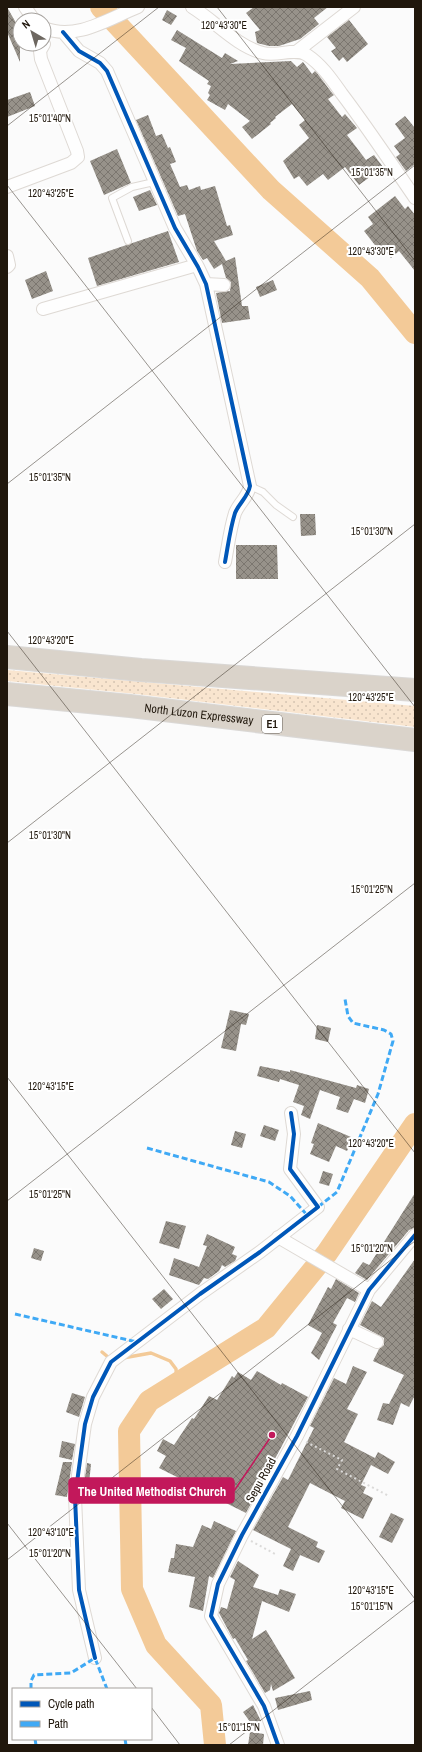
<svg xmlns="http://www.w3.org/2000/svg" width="422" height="1752" font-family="'Archivo Narrow',sans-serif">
<defs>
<pattern id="grass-dots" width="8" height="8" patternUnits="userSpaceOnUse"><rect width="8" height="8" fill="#f9e5cf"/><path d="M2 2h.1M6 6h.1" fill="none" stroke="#d5c4b1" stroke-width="1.8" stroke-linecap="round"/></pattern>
<pattern id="building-cross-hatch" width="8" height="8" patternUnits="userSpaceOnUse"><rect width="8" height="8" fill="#97928a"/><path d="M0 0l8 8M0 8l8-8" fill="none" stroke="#7b766f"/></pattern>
</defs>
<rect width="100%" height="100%" fill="#fbfbfb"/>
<path fill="url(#grass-dots)" d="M 7,670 L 415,706 L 415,727 L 136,694 L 7,681 Z"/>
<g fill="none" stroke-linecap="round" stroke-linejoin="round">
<path stroke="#f3ca98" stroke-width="3.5" d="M 102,1352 L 108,1357 L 111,1358
M 123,1358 L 151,1353 L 170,1361 L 176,1369 L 177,1384"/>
<path stroke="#f3ca98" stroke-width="22" d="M 101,7 L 271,190 L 370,278 L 415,333
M 215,1745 L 211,1705 L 156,1645 L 132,1589 L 129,1431 L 149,1401 L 266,1328 L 327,1253 L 415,1124"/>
</g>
<path fill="url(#building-cross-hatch)" d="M 7,7 L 20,30 L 20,62 L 7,32 Z
M 254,7 L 328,7 L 314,18 L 319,24 L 300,39 L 279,46 L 269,46 L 257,43 L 255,32 L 260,30 L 246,13 Z
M 167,10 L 177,16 L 171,25 L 162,20 Z
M 349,20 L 368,44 L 347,62 L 343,57 L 339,61 L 331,51 L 336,48 L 327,37 Z
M 177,30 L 222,58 L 225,53 L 238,61 L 230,64 L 291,61 L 297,67 L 303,62 L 312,74 L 315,71 L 317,73 L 332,93 L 334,95 L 328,99 L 342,117 L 345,114 L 357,128 L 347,135 L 366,160 L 374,155 L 383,167 L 359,185 L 345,167 L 328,180 L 323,174 L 307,186 L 299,176 L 294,179 L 283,161 L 309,138 L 299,125 L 305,120 L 292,104 L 275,117 L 276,118 L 270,123 L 271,124 L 252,139 L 242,127 L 250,121 L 228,104 L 225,110 L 207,100 L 210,95 L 208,93 L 211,86 L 207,84 L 209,81 L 179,61 L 186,48 L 171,40 Z
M 30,92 L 35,106 L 7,117 L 7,100 Z
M 148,115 L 156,136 L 162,134 L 168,148 L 170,147 L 176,162 L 170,164 L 180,187 L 187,185 L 189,190 L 200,186 L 201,190 L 215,186 L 227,226 L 230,225 L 233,235 L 214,241 L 226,261 L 235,257 L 242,306 L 248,306 L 250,319 L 222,323 L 216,293 L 230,291 L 231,282 L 226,278 L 222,264 L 214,269 L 207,258 L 203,260 L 197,251 L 185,214 L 178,216 L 136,120 Z
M 405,116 L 415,128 L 415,164 L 406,171 L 396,157 L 400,154 L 394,146 L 405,138 L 395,124 Z
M 117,149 L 131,183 L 104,195 L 90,161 Z
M 150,190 L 157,205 L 139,211 L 133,197 Z
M 395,196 L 405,209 L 408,206 L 415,215 L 415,271 L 399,251 L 391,258 L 381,246 L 378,249 L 364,231 L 373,224 L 368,217 Z
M 168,231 L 179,262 L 97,286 L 88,258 Z
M 46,271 L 53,291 L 32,299 L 25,280 Z
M 273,280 L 277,290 L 260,297 L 256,287 Z
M 300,514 L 315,514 L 316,535 L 301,536 Z
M 236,545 L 277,545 L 278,579 L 236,579 Z
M 230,1010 L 249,1014 L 246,1025 L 241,1024 L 236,1051 L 221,1048 Z
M 317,1025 L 331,1028 L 328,1042 L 315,1039 Z
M 260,1066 L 290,1072 L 290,1070 L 356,1088 L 357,1085 L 369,1089 L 365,1103 L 354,1099 L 348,1113 L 336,1109 L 340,1097 L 320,1090 L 310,1119 L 301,1115 L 304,1106 L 293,1102 L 299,1085 L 280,1079 L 279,1082 L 257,1076 Z
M 318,1123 L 351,1137 L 349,1140 L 352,1141 L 347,1151 L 336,1146 L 329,1162 L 310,1154 L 314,1144 L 311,1143 Z
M 264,1125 L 279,1130 L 275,1141 L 260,1136 Z
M 235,1131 L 246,1134 L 242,1148 L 231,1145 Z
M 323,1171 L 333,1174 L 329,1186 L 319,1183 Z
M 415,1193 L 414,1228 L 409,1230 L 367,1280 L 355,1273 L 363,1262 L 369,1265 L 370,1264 Z
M 166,1221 L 186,1226 L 179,1249 L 159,1243 Z
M 207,1234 L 235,1247 L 232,1254 L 237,1256 L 235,1261 L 225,1267 L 222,1265 L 219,1271 L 208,1279 L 204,1278 L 199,1285 L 169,1275 L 174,1258 L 199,1267 L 207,1246 L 203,1245 Z
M 34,1248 L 44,1251 L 41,1261 L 31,1258 Z
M 415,1259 L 415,1395 L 409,1407 L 401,1403 L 393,1425 L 377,1420 L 383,1403 L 389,1404 L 404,1375 L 373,1361 L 379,1349 L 384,1345 L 384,1338 L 360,1325 L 372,1301 L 381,1307 Z
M 336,1279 L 359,1293 L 355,1302 L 347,1298 L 333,1323 L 337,1325 L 319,1360 L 311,1353 L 322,1333 L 308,1325 L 328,1287 L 331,1289 Z
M 164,1289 L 173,1299 L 161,1309 L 152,1299 Z
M 353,1366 L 367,1372 L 347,1409 L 358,1414 L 344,1442 L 375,1458 L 372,1464 L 378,1452 L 395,1462 L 388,1474 L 371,1465 L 361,1485 L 366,1487 L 363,1493 L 373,1498 L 363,1519 L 341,1508 L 345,1501 L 310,1483 L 288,1527 L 318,1542 L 316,1547 L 325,1551 L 319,1563 L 300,1555 L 293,1571 L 283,1566 L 291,1549 L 253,1530 L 283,1477 L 288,1480 L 314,1428 L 310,1426 L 334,1378 L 346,1384 Z
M 257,1371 L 281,1385 L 282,1383 L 308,1397 L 246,1513 L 212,1496 L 213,1493 L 194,1483 L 193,1485 L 159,1468 L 166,1456 L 157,1451 L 163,1439 L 174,1445 L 192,1418 L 194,1419 L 209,1396 L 217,1400 L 232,1376 L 234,1378 L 238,1372 L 251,1380 Z
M 72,1393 L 85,1397 L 79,1417 L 66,1412 Z
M 62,1441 L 75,1444 L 72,1460 L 59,1457 Z
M 63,1462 L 72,1462 L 67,1497 L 55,1495 Z
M 87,1463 L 91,1464 L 89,1484 L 84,1484 Z
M 391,1513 L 404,1519 L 392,1543 L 379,1537 Z
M 214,1521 L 236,1531 L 213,1578 L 209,1576 L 203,1611 L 189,1607 L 195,1577 L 168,1572 L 171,1558 L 174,1558 L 176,1544 L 193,1547 L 202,1525 L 211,1529 Z
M 238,1561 L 259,1575 L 253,1587 L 278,1595 L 280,1589 L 296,1594 L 289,1612 L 262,1601 L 252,1639 L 266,1630 L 295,1678 L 273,1691 L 271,1684 L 270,1690 L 265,1693 L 246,1661 L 248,1660 L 235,1638 L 233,1639 L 219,1613 L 221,1607 L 227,1609 L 235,1580 L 230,1577 Z
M 310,1691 L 312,1700 L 278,1710 L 275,1698 Z
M 253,1705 L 261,1721 L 253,1726 L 243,1712 Z
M 250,1732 L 264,1734 L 263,1745 L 248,1745 Z"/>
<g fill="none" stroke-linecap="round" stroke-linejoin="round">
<defs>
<path id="lane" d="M 128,241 L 112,198 L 132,187 L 154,182
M 250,486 L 263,492 L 276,505 L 293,517"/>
<path id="street" d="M 25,7 L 34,20
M 192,7 C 215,21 236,46 263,53 C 277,57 295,47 307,55 C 322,65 332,80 342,94 C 367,127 391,163 415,198
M 44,28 C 76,41 108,19 138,7
M 63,32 L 79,51 L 100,63 L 107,71 L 175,228 L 198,267 L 206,284 L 250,486 C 248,497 239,503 235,513 C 230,529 228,546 225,562
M 296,52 L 354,7
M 7,187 L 71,163 L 78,157 L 77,151 L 41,59 L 40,51 L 44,44
M 7,256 L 9,265 L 7,267
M 206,284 L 224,285
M 43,309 L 197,265
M 278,1237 L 369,1290
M 349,1329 L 377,1342
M 95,1658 L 79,1590 L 75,1497 L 85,1424 L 93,1397 L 111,1362 L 200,1294 L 260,1252 L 318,1207 L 290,1169 L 294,1134 L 291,1113
M 278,1745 L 264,1706 L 211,1616 L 218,1584 L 242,1535 L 297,1436 L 369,1290 L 415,1235"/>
<g id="highway">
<path d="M 7,657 L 141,670 L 415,690"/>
<path id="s1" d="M 7,694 L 130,706 L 415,740"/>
</g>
</defs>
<use href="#lane" stroke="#ded9d4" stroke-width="8"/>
<use href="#street" stroke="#ded9d4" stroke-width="14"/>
<use href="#highway" stroke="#dad8d6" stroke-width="24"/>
<path stroke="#dbdad9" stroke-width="2" stroke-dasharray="2 3" stroke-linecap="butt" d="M 306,1442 L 342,1460 L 337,1469 L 389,1496
M 251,1541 L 277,1555"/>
<use href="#lane" stroke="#fefefe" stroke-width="6"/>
<use href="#street" stroke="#fefefe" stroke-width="12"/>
<use href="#highway" stroke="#dad3ca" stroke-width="22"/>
<path stroke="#3fa9f5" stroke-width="3" stroke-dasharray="6 3" stroke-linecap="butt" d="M 147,1148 L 269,1182 L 290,1196 L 308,1216
M 318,1207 L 337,1192 L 378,1094 L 393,1041 L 391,1034 L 384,1030 L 353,1023 L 348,1016 L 345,999
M 15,1314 L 137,1342
M 31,1689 L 31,1681 L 34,1675 L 71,1673 L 95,1658 L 107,1689
M 35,1739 L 36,1745
M 125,1739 L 126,1745"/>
<defs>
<path id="cycleway" d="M 63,32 L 79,51 L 100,63 L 107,71 L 175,228 L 198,267 L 206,284 L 250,486 C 248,497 239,503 235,513 C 230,529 228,546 225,562
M 95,1658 L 79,1590 L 75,1497 L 85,1424 L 93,1397 L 111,1362 L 200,1294 L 260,1252 L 318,1207 L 290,1169 L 294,1134 L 291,1113
M 278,1745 L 264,1706 L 211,1616 L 218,1584 L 242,1535 L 297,1436 L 369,1290 L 415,1235"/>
</defs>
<use href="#cycleway" stroke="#fff" stroke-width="6"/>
<use href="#cycleway" stroke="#0057b8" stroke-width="4"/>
</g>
<path fill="none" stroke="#20170c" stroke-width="1" stroke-opacity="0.45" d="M 217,7 L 415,261M 7,126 L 159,7M 7,185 L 415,707M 7,484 L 415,165M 7,631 L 415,1153M 7,843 L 415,524M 7,1077 L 415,1599M 7,1201 L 415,883M 7,1523 L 137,1689M 7,1560 L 415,1241M 151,1707 L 180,1745M 229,1745 L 415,1600"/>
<g text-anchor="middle" stroke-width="4" stroke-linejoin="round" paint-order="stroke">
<rect fill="#fff" stroke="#635d55" stroke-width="1" x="262" y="715" width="20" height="18" rx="3"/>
<g font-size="11" font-weight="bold" fill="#20170c">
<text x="272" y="728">E1</text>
</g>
<g font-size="12" fill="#20170c" stroke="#fff">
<text dy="4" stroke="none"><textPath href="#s1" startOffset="193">North Luzon Expressway</textPath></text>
<text transform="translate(261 1480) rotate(-61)" y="4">Sepu Road</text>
</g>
</g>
<g font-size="10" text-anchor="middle" fill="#20170c" stroke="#fff" stroke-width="4" stroke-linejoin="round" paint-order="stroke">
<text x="224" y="29">120°43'30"E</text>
<text x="50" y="122">15°01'40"N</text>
<text x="372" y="176">15°01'35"N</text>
<text x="51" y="197">120°43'25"E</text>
<text x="371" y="255">120°43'30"E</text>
<text x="50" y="481">15°01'35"N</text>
<text x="372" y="535">15°01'30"N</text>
<text x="51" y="644">120°43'20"E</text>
<text x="371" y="701">120°43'25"E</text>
<text x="50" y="839">15°01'30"N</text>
<text x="372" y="893">15°01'25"N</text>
<text x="51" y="1090">120°43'15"E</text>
<text x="371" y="1147">120°43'20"E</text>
<text x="50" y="1198">15°01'25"N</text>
<text x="372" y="1252">15°01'20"N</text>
<text x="51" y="1536">120°43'10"E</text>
<text x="50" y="1557">15°01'20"N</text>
<text x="371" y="1594">120°43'15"E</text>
<text x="372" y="1610">15°01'15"N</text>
<text x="239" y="1731">15°01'15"N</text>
</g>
<path fill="none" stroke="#c2185b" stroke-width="1.5" d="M272 1435L234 1491"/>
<circle fill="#c2185b" stroke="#fff" stroke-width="1.5" cx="272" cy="1435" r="4"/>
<rect fill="#c2185b" stroke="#c2185b" stroke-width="1.5" x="69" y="1478" width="165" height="25" rx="4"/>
<g font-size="13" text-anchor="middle" font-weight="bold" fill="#fff">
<text x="152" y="1496">The United Methodist Church</text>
</g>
<rect width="422" height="1752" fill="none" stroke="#20170c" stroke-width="16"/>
<rect x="12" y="1688" width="140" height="52" fill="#ffffff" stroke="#a6a29e"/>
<rect x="20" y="1701" width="20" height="6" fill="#0057b8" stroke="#a6a29e"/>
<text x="48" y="1708" font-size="12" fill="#20170c">Cycle path</text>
<rect x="20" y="1721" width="20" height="6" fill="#3fa9f5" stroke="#a6a29e"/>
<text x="48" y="1728" font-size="12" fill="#20170c">Path</text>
<g transform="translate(32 32) rotate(322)"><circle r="19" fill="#ffffff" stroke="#a6a29e"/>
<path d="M0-3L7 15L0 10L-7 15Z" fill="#6d6760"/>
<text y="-6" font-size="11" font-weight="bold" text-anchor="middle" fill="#20170c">N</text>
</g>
</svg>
